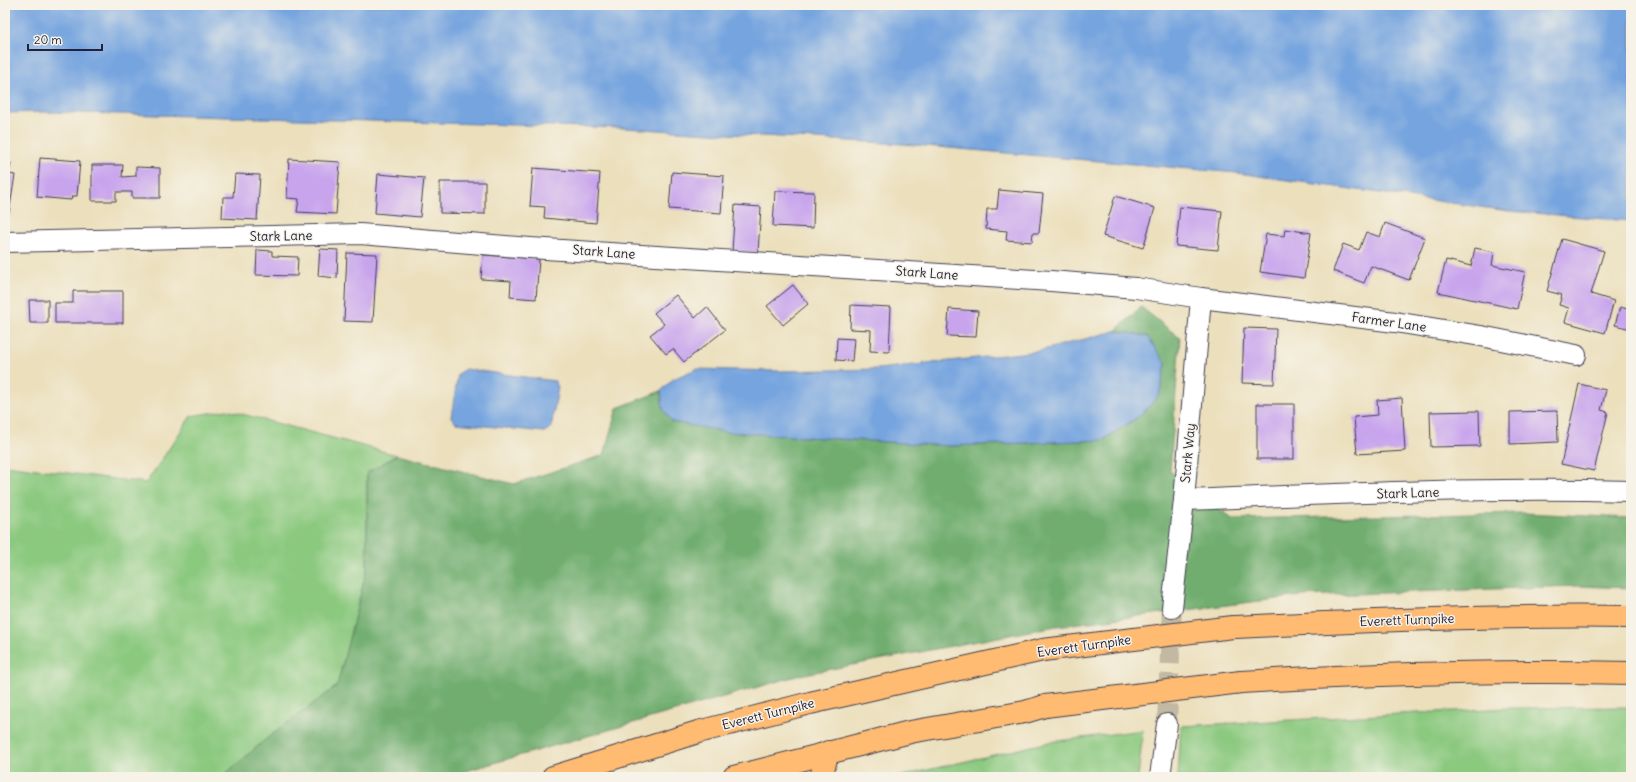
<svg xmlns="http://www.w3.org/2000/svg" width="1636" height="782" font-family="Delius,sans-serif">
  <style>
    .green { fill: #8bc97f; stroke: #56765d }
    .forest { fill: #70ad6e; stroke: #496854 }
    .water { fill: #76a4df; stroke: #4c638d }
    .building { fill: #c8a4ed }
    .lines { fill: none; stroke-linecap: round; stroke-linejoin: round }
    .street-tunnel { stroke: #c3b9a2; stroke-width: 20; stroke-dasharray: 20 10; stroke-linecap: butt }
    .street-casing { stroke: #403e4e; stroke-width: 22 }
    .highway-casing { stroke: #403e4e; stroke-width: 24 }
    .street { stroke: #fff; stroke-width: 20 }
    .highway { stroke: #ffbb71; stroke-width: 22 }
    .highway-bridge-casing { stroke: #403e4e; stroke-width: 24; stroke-linecap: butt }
    .highway-bridge { stroke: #ffbb71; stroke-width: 22 }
    .labels { text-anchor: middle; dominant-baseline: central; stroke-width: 3; stroke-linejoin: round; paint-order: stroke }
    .street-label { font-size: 13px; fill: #22223b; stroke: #f7f3e8 }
  </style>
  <rect width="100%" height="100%" fill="#f7f3e8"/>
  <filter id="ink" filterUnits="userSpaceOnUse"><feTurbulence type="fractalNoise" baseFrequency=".025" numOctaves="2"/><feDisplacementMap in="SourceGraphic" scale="8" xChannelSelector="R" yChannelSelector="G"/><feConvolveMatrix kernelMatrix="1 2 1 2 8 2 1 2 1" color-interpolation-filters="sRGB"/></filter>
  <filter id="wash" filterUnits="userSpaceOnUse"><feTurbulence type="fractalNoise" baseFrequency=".012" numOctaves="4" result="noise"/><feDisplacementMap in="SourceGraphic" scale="16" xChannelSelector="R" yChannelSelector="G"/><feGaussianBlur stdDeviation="0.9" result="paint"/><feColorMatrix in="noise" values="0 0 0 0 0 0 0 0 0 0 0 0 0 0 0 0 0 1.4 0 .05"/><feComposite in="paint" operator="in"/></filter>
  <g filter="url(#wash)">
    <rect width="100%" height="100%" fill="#ebdfbc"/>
    <g class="green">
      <path d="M227,410L397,455L367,473V569L337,686L265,740L222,777H5V465L146,483L191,416Z"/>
      <path d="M1631,707V777H1178L1181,726L1508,708Z"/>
      <path d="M1143,730L1138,777H897L1050,742Z"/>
    </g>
    <path class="forest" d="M1141,307L1180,338L1170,471L1232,519L1523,513L1631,518V588L1577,586L1301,596L1056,626L800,675L445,777H222L265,740L337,686L367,569V473L397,455L514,484L604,455L617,408L661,391L663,409L727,432L951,446L1103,440L1141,415L1159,395L1166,364L1147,336L1115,331Z"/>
    <g class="water">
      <path d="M5,5H1631V221L1508,211L1237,173L902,144L623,128L46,112L5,113Z"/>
      <path d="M1115,331L1147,336L1166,364L1159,395L1141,415L1103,440L951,446L727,432L672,422L663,409L661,391L673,379L696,369L781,371L878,369L1039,351Z"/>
      <path d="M465,369L555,381L558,387L551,428L544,432L456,423L451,417L458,374Z"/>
    </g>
    <g id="blocks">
      <g class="building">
        <path d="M40,158L80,161L77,196H72L71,200L37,197Z"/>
        <path d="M289,159L340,162L336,214L297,212L299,199L287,198Z"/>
        <path d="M5,162L11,163L9,174L15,175L9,213L5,212Z"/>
        <path d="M92,165H123L122,177L136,176V167L160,168V198H132V192H116V201H92Z"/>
        <path d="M533,168L600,173L596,223L544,218L545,207L530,206Z"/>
        <path d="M672,172L724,176L721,213L669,209Z"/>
        <path d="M235,174L260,175L257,220L222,218L223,197H233Z"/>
        <path d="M378,174L424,178L420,217L375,213Z"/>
        <path d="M440,182H485V214L440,213Z"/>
        <path d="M999,190L1043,194L1039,233H1033L1032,242L1006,240L1007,231L986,229L987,209H997Z"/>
        <path d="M775,191L814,192L813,228L773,226Z"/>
        <path d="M1115,196L1155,208L1143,248L1103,236Z"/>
        <path d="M735,205L761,207L758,253L732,251Z"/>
        <path d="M1180,207L1222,211L1218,250L1176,246Z"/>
        <path d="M1385,223L1425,238L1409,280L1371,266L1364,283L1333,271L1343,244L1359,250L1366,232L1380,237Z"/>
        <path d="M1285,229L1311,233L1304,278L1260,272L1266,234L1284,236Z"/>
        <path d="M1562,239L1604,251L1591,294L1614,301L1605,333L1565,322L1569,308L1559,305L1562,295L1547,291Z"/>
        <path d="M1475,248L1494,252L1492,265L1525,272L1517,309L1438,292L1446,260L1471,266Z"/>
        <path d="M320,249L338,250L337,278L318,276Z"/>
        <path d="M257,250L272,251V256L298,257L297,276L256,275Z"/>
        <path d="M347,253L377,254L373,322L344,321Z"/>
        <path d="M483,255L539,259L536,299L510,297L511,281L481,279Z"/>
        <path d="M793,285L808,304L783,325L767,306Z"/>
        <path d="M73,291H123V323H55V303H73Z"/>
        <path d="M676,295L695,318L707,307L725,330L684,362L673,349L666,354L650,335L664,324L654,313Z"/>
        <path d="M29,300H48V323H30Z"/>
        <path d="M851,305L891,307L889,352L870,351L871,330L850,329Z"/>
        <path d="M1620,307L1631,310V329L1615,325Z"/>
        <path d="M949,309L978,311L976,337L947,336Z"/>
        <path d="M1244,328L1276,329L1274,384L1242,383Z"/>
        <path d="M837,338L854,339L852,361L836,360Z"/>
        <path d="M1579,384L1606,390L1601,410L1608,412L1594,471L1561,464Z"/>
        <path d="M1402,398L1405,451L1357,454L1354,417L1378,415L1377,400Z"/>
        <rect x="1257" y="404" width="37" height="55"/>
        <path d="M1479,411L1480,446L1431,447L1430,412Z"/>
        <path d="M1557,411L1558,442L1510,444V412Z"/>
      </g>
    </g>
  </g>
  <g filter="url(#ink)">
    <use href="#blocks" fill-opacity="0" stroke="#403e4e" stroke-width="1"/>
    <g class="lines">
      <path class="street-tunnel" d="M1167,724L1172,608"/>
      <g class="street-casing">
        <g id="street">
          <path d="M5,242L360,234L530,248L1051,281L1136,288L1201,298L1395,322L1481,336L1576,355"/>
          <path d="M1184,500C1332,494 1483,487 1631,491"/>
          <path d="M1172,608L1184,500L1201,298"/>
          <path d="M1160,777L1167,724"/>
        </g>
      </g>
      <g class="highway-casing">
        <g id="highway">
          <path d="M1233,627C1366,621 1498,615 1631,617"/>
          <path d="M1241,682C1371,674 1501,670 1631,673"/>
          <path d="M553,777L698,732L810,703L1043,650"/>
          <path d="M734,777L910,732L1025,712L1045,706"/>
          <path d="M821,777L828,752"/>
        </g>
      </g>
      <use href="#street" class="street"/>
      <use href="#highway" class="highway"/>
      <g class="highway-bridge-casing">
        <g id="highway-bridge">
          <path d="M1043,650L1233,627"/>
          <path d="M1045,706L1241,682"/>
        </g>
      </g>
      <use href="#highway-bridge" class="highway-bridge"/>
    </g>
  </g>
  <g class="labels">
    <g class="street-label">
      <text transform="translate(281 236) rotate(-1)">Stark Lane</text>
      <text transform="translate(604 252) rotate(4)">Stark Lane</text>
      <text transform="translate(927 273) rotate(4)">Stark Lane</text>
      <text transform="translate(1389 322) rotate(8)">Farmer Lane</text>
      <text transform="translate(1188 453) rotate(-85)">Stark Way</text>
      <text transform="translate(1408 493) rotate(-2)">Stark Lane</text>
      <text transform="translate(1407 620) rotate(-2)">Everett Turnpike</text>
      <text transform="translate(1084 646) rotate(-8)">Everett Turnpike</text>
      <text transform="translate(768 714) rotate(-14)">Everett Turnpike</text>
    </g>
  </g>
  <rect width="1636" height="782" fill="none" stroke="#f7f3e8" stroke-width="20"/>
  <path d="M28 44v6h74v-6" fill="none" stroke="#22223b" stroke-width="2"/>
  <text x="34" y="44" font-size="12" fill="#22223b" stroke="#f7f3e8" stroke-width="3" paint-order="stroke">20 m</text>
</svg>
